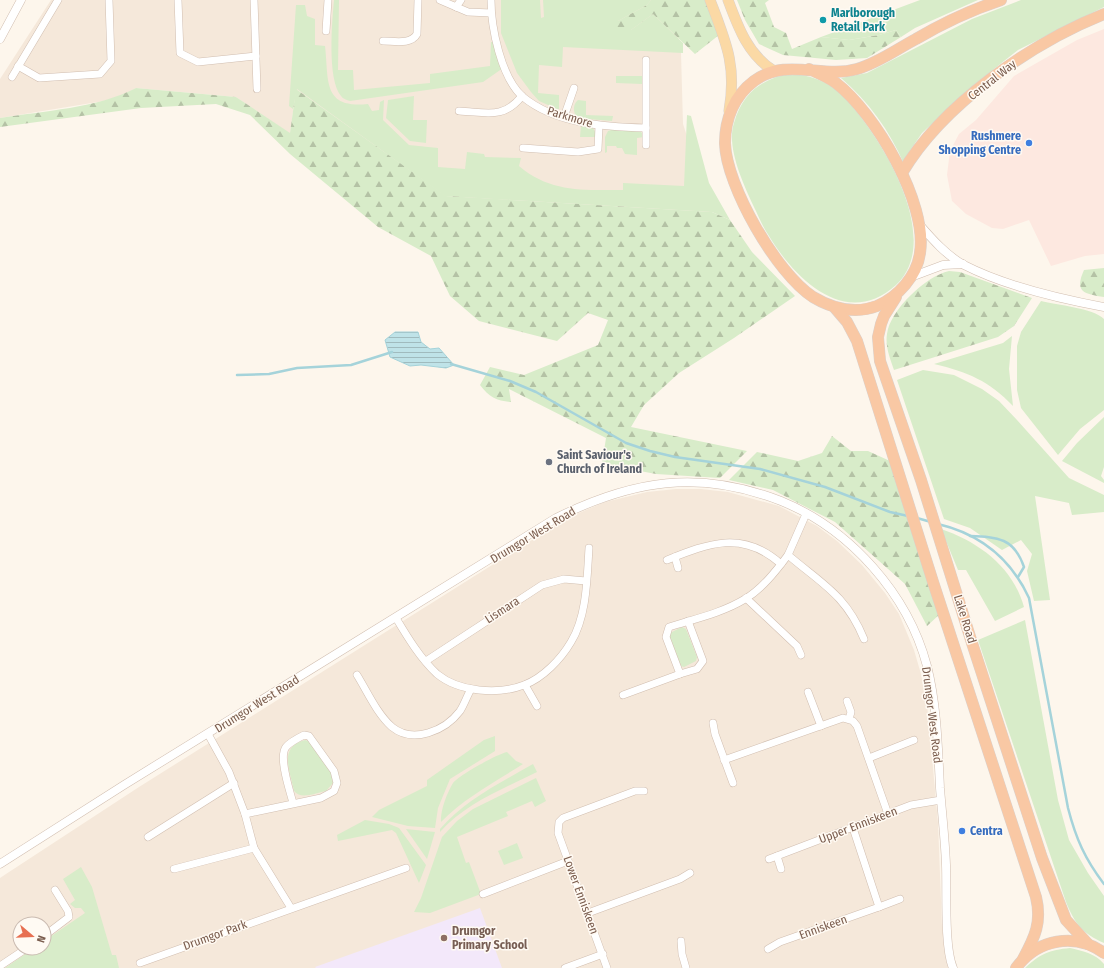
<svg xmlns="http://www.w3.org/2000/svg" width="1104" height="968" font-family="'Fira Sans Condensed',sans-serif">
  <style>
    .residential { fill: #f5e8da; fill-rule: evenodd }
    .commercial { fill: #fde8e0 }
    .education { fill: #f3e8fa }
    .green { fill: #d8ecc9 }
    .forest { fill: url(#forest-firs) }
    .water { fill: url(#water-rules); stroke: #a5d3da }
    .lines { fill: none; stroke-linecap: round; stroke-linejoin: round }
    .stream { stroke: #a5d3da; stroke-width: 2.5 }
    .minor-casing { stroke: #d1beb0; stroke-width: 8 }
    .tertiary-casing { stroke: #d1beb0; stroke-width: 9 }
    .primary-casing { stroke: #dad1cd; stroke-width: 11 }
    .trunk-casing { stroke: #dad1cd; stroke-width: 12 }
    .minor { stroke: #fff; stroke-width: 7 }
    .tertiary { stroke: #fff; stroke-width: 8 }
    .primary { stroke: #fbd9a5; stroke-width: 10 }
    .trunk { stroke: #f9c8a4; stroke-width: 11 }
    .culture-dot { fill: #0f9aa8; stroke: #fffaf3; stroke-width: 1.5 }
    .shop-dot { fill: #3f7fe0; stroke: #fffaf3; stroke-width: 1.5 }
    .worship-dot { fill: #6b7280; stroke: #fffaf3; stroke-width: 1.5 }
    .education-dot { fill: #8d6e63; stroke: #fffaf3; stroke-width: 1.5 }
    .labels { text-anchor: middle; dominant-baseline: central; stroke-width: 3; stroke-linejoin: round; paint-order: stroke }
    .culture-label { font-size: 12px; font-weight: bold; fill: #0d838f; stroke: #fffaf3; text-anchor: start }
    .street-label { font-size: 12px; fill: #7a5c4d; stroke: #fffaf3 }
    .shop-label { font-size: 12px; font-weight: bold; fill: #366cbe; stroke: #fffaf3; text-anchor: end }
    .worship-label { font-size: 12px; font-weight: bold; fill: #5b616d; stroke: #fffaf3; text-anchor: start }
    .education-label { font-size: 12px; font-weight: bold; fill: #785e54; stroke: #fffaf3; text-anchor: start }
  </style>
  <defs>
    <pattern id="forest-firs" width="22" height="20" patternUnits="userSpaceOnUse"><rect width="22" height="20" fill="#d8ecc9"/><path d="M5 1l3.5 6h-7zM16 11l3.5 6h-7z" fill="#b4c2a5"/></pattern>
    <pattern id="water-rules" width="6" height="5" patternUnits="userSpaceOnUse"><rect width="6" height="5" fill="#bfe3e8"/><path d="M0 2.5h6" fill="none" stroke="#a0bbbe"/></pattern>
  </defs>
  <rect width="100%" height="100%" fill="#fdf6ec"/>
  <g class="residential">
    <path d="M51,0H672L681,53L683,124L712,212L445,196L296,89L290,134L236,97L136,88L123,95L104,101L0,118V79Z"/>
    <path d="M676,489H701L728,492L779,506L817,526L837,541L862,565L885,593L899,614L914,650L921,674L928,713L938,823L942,926L948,968H0V878L6,874L139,787L567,518L605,502L647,492ZM20,924H44V948H20Z"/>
  </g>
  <path class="commercial" d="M1104,29V254L1085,256L1051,266L1029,220L1003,229L992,228L966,214L952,201L947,175L950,151L959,134L976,120L1014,76L1077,40Z"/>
  <path class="education" d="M480,908L502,968H316L315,967Z"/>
  <g class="green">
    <path d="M334,0H339L338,70H353L354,90L430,83V74L490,66L491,42H494L503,68L483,82L350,101C347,100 343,99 341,96C327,79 332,22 334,0Z"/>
    <path d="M501,0H540L541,18L544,17L543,0H651L647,5L618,21L631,30L653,14L683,43V53L563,47L562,67L539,65L538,93L559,95V109H557L539,101L531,92L517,73L501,33Z"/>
    <path d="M920,0H978L915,28L901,37L896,30L879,35L849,40L821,37Z"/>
    <path d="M1021,0H1104V7L1018,50L975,84L922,133L911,149L904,164C890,131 868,101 841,78L867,73L972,19Z"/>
    <path d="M296,5H305L307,16L315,19V45L325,46C329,80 322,109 368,104L372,111L379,110L380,102L384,100L383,120L409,145L438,148V167L465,169L467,152L484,154L485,157L521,158L519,166C551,193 584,190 623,190V183L684,186L687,115L691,116L709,183L730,220L712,212L445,196L297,89L293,109L289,106Z"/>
    <path d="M792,73C810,76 828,81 841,94C878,131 946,238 896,285C846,330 795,279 769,236C762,226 758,215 753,205C743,183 726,147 734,123C743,92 762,79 792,73Z"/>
    <path d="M616,76H642V84L616,83Z"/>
    <path d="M414,96L413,120H427L426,143L410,141L386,118L388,100Z"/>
    <path d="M578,100L586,101V115L613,116L612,121L588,119L576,116C573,111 573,104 578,100Z"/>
    <path d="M581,125L593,128L598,137H580Z"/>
    <path d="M615,129L640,130L644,137L637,138V155L625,154L622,148H617L616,146H607V152L605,153V137L608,131Z"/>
    <path d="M1041,301C1057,305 1093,308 1104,319V410L1080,429L1058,455L1021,408L1017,390V346L1021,332Z"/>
    <path d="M1012,336L1009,369L1013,406C989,381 968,372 934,364L1003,343Z"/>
    <path d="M923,370L954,375L982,389L999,401L1017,420L1069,478L1104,495V512L1072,515L1069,503L1035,496L1050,600L1034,601L1027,571L1032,554L1021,540L1002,550L970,528L944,519L897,380Z"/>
    <path d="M1104,417V467L1101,476L1104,480V483L1062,461L1077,443Z"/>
    <path d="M941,529C979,542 1013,567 1024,607L995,621L966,570H958Z"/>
    <path d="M1025,620L1058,800L1069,840L1088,873L1104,896V943C1082,933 1075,924 1066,902L978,640Z"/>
    <path d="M682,627L686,629L697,657L696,661L684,667L681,666L669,635L672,632Z"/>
    <path d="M495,736V751L450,779L438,808L435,828L408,826L372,817L379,810L427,786V780L484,740Z"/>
    <path d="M305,740L311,742L331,772L333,783L326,791C315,793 301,800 294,791C290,770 278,747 305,740Z"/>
    <path d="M507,752L516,761L523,764C495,782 464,798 441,822C440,811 447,793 453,783C458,776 497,754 507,752Z"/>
    <path d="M533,764L537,772C503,789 466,803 440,832V829C465,800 500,783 533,764Z"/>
    <path d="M536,778L546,801L535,807L532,801L506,812L508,816L457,837L466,863L469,862L481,894L430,913L414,912L421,898L442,837L457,821L473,809Z"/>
    <path d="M365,820L389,824L399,828L426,865L419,883L396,833L392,830L338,841L337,835Z"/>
    <path d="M406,829L435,832L427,859Z"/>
    <path d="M517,843L523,858L504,865L498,851Z"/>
    <path d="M81,867L92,887L112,955H116L119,968H5L34,948H44V941L85,913L81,908H75L70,904L75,900L63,879Z"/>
    <path d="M1070,948C1082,951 1095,953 1104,964V968H1025C1040,954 1049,950 1070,948Z"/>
  </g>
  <g class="forest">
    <path d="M651,0H706L719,35L695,54L653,14L631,30L621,34L616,30L618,21L647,5Z"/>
    <path d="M737,0H769L765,3L774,27L786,33L792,49L821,37L849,40L879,35L896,30L901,37L867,58L836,60L783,55L759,44L745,20Z"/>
    <path d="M136,88L236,97L290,133L296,89L446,196L712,212L730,220L752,252L795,296L734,338L679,373L644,405L631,427L747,451L720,478L656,474L602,464L606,438L509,389L511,402C497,401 489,397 480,385L490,367L524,375L598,345L608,320L588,313L557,341L479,321L450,296L431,256L378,227L290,154L250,115L216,104L141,108L0,127V118C43,111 98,108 136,88Z"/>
    <path d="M1104,268V297C1084,294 1074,292 1084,270Z"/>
    <path d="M949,271L960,272L1032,298L1014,326L998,337L894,370C890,358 885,346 887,334C890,310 926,276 949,271Z"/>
    <path d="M832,436L851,451H868L890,461L940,614L927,626L905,584L835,522L773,490L729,480L757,452L798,461L822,453Z"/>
  </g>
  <path class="water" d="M395,332H418L421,342L430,349L439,348L454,365L446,368L421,365L410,366L390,357L385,340Z"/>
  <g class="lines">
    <g class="stream">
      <path d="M451,364L510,381L536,392L626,443L650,451L675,457L760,469L825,487L890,512L908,516"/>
      <path d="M237,375L269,374L297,368L351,365L392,352"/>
      <path d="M917,518L931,522"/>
      <path d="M938,524C980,534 1011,559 1029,598L1068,808C1076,839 1085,859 1104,884"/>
      <path d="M970,536C998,537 1014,538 1024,567L1018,577"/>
    </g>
    <g class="minor-casing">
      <g id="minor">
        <path d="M178,0L180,53L198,62L256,56"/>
        <path d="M254,0L257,89"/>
        <path d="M440,0L468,12L491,13"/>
        <path d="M491,0C491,27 501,78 523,97C556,124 605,127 646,128"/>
        <path d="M456,7L461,0"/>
        <path d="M326,31L328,0"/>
        <path d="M383,41C394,41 411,45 417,34L418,0"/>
        <path d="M18,66L39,78L100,74L111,61L109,0"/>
        <path d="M12,77L58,0"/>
        <path d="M459,111C486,112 503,120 522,96"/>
        <path d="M564,117L574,88"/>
        <path d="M646,145V60"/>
        <path d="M523,148L578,152L598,149L599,126"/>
        <path d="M806,514L788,555C822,584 846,595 864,639"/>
        <path d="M675,557L678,568"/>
        <path d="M667,560C709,543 743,530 781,564"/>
        <path d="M746,598L797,646L801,655"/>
        <path d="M396,618C408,638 420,658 437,674C459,692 498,695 524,685C543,678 561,659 571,642C587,616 587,578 589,548"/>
        <path d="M426,661L542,585L564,579L586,581"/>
        <path d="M680,674L697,669L703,661L688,621"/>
        <path d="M357,675C367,691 377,714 392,727C413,744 445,731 460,711C464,705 467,696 471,689"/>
        <path d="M525,685L537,706"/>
        <path d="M808,692L821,726"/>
        <path d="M623,695L680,674L666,637L669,627C694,619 722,613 745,599C762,589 776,571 788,555"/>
        <path d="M847,701L851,712L849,719"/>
        <path d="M713,723L715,734L733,783"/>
        <path d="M208,734L229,772L245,814L254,848L291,908"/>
        <path d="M869,758L914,740"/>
        <path d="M724,760L843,718L853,721L857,726L888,814"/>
        <path d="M245,814L321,798L334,791L337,783L334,771L309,736L304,735C298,738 290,742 286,747C278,757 290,791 293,803"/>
        <path d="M148,837L234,783"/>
        <path d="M777,856L781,869"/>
        <path d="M769,859L911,805L941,800"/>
        <path d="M174,869L254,848"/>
        <path d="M483,894L568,861"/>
        <path d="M879,907L900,899"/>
        <path d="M588,913L680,879L690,873"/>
        <path d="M44,936L69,917L68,911L55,890"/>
        <path d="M681,941L682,954L686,968"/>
        <path d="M768,949L780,942L879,907L853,828"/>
        <path d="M140,963L406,868"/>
        <path d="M0,966L27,948"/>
        <path d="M565,968L603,954"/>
        <path d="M607,968L558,833L559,822L563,818L635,791H644"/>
      </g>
    </g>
    <g class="tertiary-casing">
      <g id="tertiary">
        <path d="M0,39L21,0"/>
        <path d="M919,224C932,239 947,256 964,265C1003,285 1061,299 1104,307"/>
        <path d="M911,277L943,265L963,264"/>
        <path d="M0,864L124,785L556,518C633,480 699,469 781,501C850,529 908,594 927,666C937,705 938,748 940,788C942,814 945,839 946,865C947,890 944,947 953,968"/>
      </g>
    </g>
    <g class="primary-casing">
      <g id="primary">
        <path d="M710,0C726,42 737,66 729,111"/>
        <path d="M728,0C738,27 748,55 774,71"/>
      </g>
    </g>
    <g class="trunk-casing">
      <g id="trunk">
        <path d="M809,69C818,73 828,77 836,83C875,113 928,203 920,253C917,276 898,297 877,306C856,314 833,309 813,297C777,274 726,186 725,143C725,119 734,96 754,81C786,57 822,79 857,69C878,63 897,49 916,39C943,23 971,10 1001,0"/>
        <path d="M902,173C942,105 1031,43 1104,14"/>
        <path d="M896,297L884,316L881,324L878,337L880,361L921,480L972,643L1042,858L1066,920L1088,944"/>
        <path d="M835,308L847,322L857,341L933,582L1036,897C1042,922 1035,937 1023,959"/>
        <path d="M1016,968C1037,939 1075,932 1104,953"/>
      </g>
    </g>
    <use href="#minor" class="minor"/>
    <use href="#tertiary" class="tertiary"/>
    <use href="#primary" class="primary"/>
    <use href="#trunk" class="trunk"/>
  </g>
  <circle class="culture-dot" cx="823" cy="20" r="4"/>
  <g class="shop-dot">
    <circle cx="1029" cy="143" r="4"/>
    <circle cx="962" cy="831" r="4"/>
  </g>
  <circle class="worship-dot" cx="549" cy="462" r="4"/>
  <circle class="education-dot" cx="444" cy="938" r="4"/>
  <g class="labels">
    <g class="culture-label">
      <text x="831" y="13">Marlborough<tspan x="831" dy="14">Retail Park</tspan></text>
    </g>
    <g class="street-label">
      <text transform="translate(992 80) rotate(-38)">Central Way</text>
      <text transform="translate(570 117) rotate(17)">Parkmore</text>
      <text transform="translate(533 535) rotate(-31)">Drumgor West Road</text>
      <text transform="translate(502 610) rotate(-33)">Lismara</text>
      <text transform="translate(965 619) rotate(73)">Lake Road</text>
      <text transform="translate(257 704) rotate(-32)">Drumgor West Road</text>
      <text transform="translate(932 715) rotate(83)">Drumgor West Road</text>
      <text transform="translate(858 825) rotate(-21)">Upper Enniskeen</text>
      <text transform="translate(581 895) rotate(70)">Lower Enniskeen</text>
      <text transform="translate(823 927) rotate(-20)">Enniskeen</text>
      <text transform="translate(215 935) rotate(-20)">Drumgor Park</text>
    </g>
    <g class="shop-label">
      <text x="1021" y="136">Rushmere<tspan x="1021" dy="14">Shopping Centre</tspan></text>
      <text x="970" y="831" text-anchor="start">Centra</text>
    </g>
    <g class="worship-label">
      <text x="557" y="455">Saint Saviour's<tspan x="557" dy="14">Church of Ireland</tspan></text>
    </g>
    <g class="education-label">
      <text x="452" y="931">Drumgor<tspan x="452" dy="14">Primary School</tspan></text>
    </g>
  </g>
  <g transform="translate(32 936) rotate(109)"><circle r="19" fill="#fffaf3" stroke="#cabbb1"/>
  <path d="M0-3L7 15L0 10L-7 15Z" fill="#e76f51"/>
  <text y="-6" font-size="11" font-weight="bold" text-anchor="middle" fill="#7a5c4d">N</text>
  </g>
</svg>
